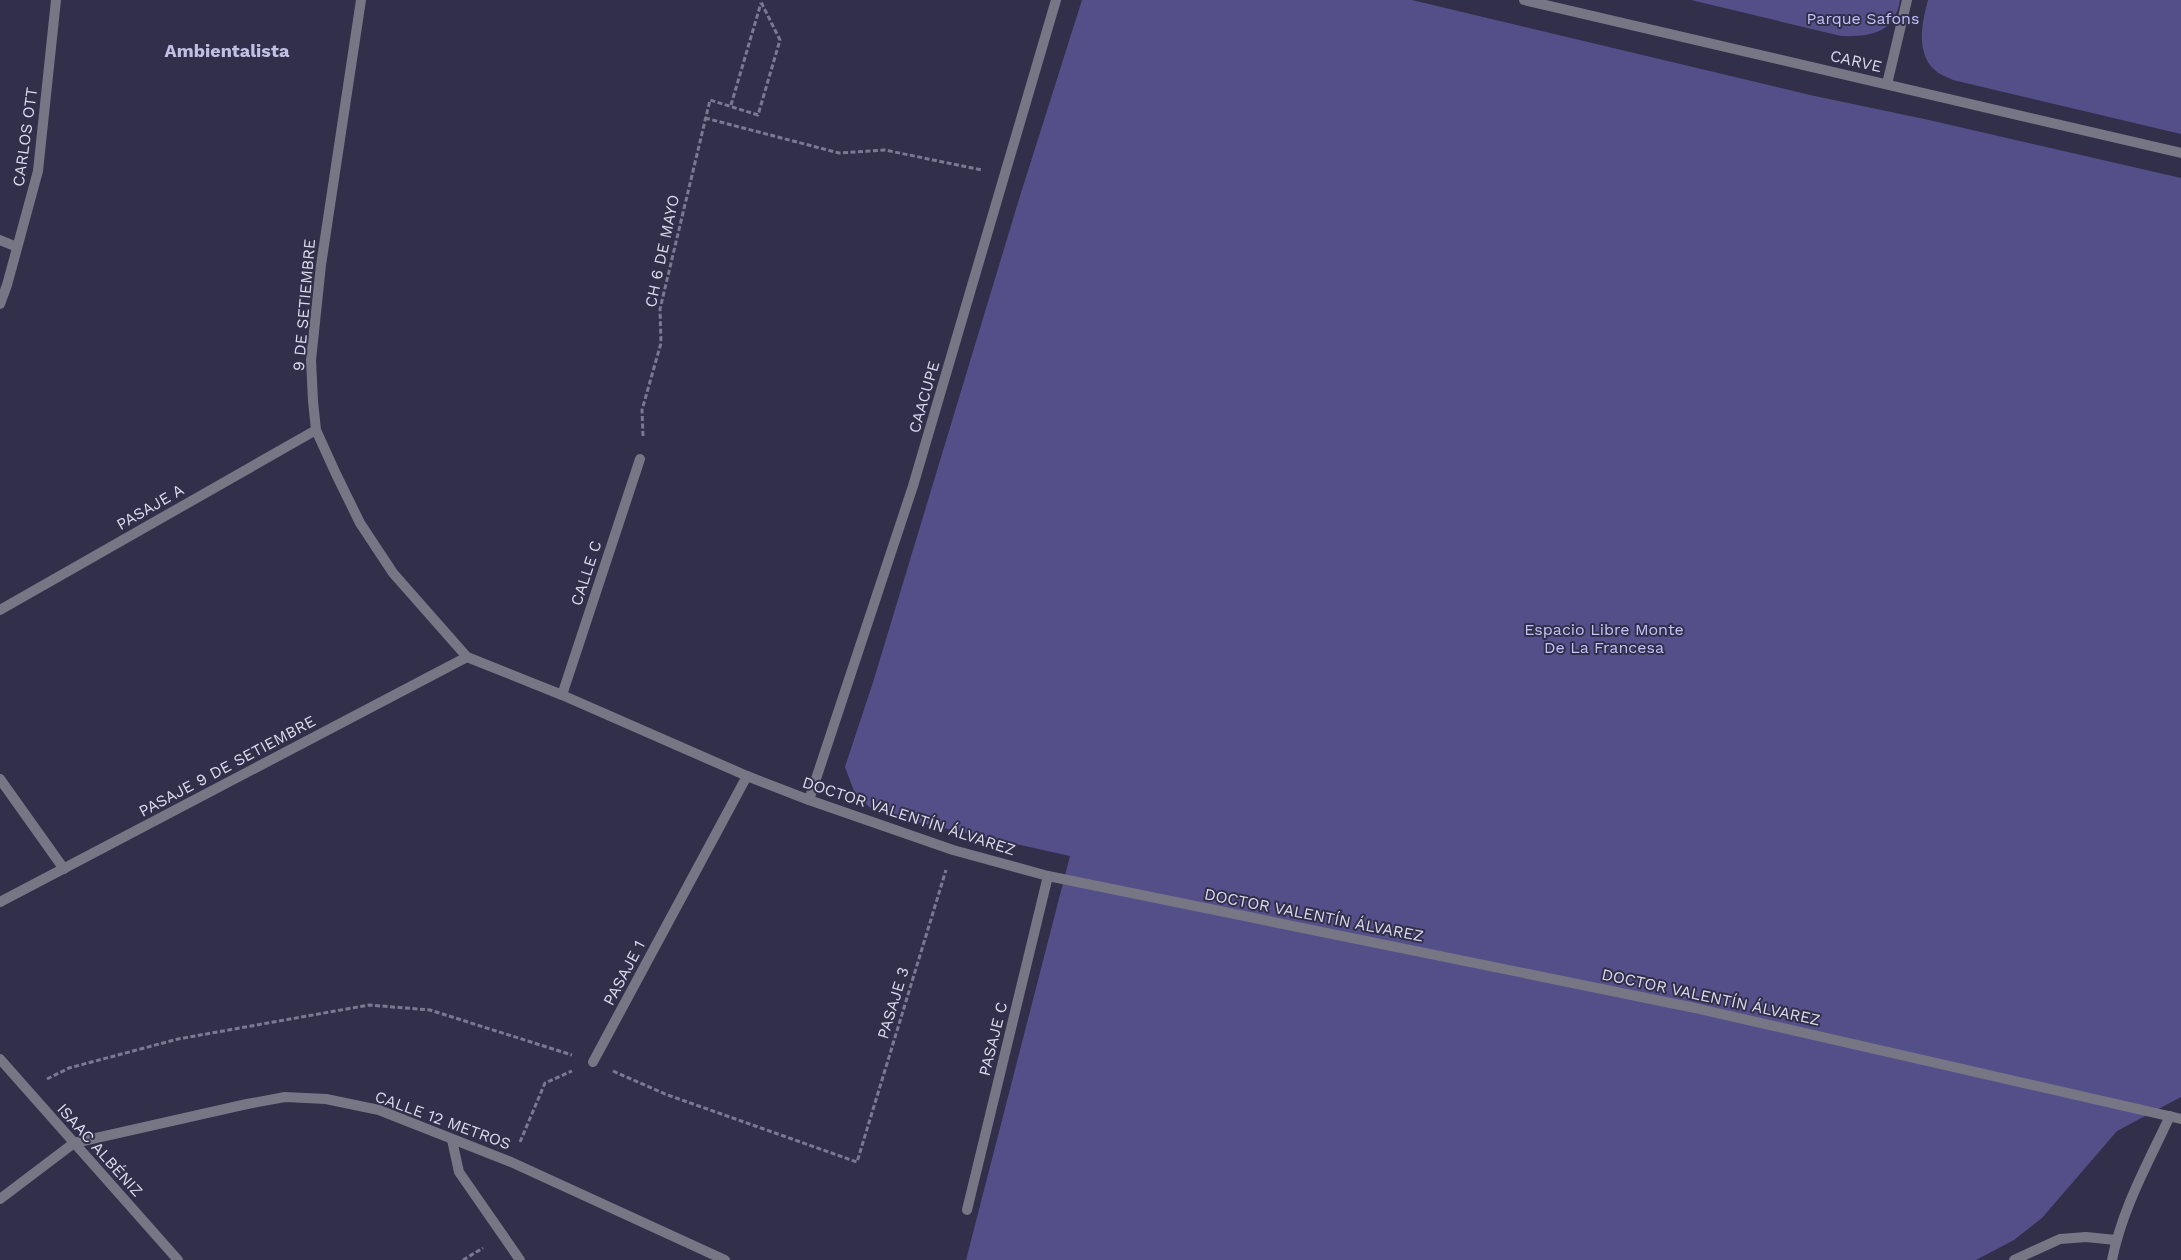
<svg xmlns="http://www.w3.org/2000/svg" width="2181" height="1260" font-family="'Work Sans',sans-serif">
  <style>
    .green { fill: #544f89 }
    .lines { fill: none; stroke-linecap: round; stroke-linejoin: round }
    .path { stroke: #7a7990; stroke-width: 3; stroke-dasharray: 5 2.5; stroke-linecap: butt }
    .minor { stroke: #777685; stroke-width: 10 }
    .labels { text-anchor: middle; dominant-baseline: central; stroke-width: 4; stroke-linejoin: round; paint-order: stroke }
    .park-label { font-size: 16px; fill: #c4c2fc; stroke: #312f4a }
    .street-label { font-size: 16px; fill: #dcdcee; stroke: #312f4a }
    .neighbourhood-label { font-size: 18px; font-weight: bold; fill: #c1c0e3; stroke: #312f4a }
  </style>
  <rect width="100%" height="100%" fill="#312f4a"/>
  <g class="green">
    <path d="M1082,0H1412L1810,95L1929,120L2181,178V1097L2117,1131L2042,1218L2014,1240L1976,1260H966L1070,856L894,817L869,807L854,791L845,767L874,679L1020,196Z"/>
    <path d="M1691,0H1900C1895,33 1870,37 1841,36Z"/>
    <path d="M1928,0H2181V134L1953,80C1948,77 1940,75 1936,71C1915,54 1922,22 1928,0Z"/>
  </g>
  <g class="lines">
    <g class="path">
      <path d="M731,105L761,3"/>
      <path d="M705,118L839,153L885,150L982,170"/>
      <path d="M643,436L642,410L661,343L660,309L710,100L758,115L780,40L761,2"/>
      <path d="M613,1071L665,1094L857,1162L946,870"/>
      <path d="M47,1079L69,1068L178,1039L369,1005L430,1010L572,1055"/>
      <path d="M520,1142L545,1083L572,1071"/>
      <path d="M463,1260L483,1248"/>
    </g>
    <g class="minor">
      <path d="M361,0L321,265L311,360L313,401L316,430L336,474L360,523L393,573L467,657L562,695L747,776L809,800L953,850L1048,876L1695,1008L2181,1119"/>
      <path d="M1524,0L2181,153"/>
      <path d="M1887,84L1907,0"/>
      <path d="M0,240L17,247"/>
      <path d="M0,304L7,285L38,171L56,0"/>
      <path d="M0,610L316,430"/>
      <path d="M562,695L640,459"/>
      <path d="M0,779L64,869"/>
      <path d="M809,800L913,486L1056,0"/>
      <path d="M0,902L467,657"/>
      <path d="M0,1059L178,1260"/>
      <path d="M593,1062L747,776"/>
      <path d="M452,1140L459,1172L520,1260"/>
      <path d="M0,1199L74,1143L247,1104L285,1097L326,1099L379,1110L511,1162L725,1260"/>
      <path d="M967,1210L1048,876"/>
      <path d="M2014,1260L2060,1239L2086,1237L2116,1240"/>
      <path d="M2112,1260C2122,1209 2148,1163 2170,1116"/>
    </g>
  </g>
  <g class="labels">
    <g class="park-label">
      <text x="1863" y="18">Parque Safons</text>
      <text x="1604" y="629">Espacio Libre Monte<tspan x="1604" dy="18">De La Francesa</tspan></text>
    </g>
    <g class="street-label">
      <text transform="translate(1856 61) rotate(13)">CARVE</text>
      <text transform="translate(25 137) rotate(-82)">CARLOS OTT</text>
      <text transform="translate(662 251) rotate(-78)">CH 6 DE MAYO</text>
      <text transform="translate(304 305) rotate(-85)">9 DE SETIEMBRE</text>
      <text transform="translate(924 397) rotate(-74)">CAACUPE</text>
      <text transform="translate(150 507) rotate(-30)">PASAJE A</text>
      <text transform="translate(586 573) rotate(-72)">CALLE C</text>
      <text transform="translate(227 766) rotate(-28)">PASAJE 9 DE SETIEMBRE</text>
      <text transform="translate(909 816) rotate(18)">DOCTOR VALENTÍN ÁLVAREZ</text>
      <text transform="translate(1314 915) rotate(11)">DOCTOR VALENTÍN ÁLVAREZ</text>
      <text transform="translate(624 973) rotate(-62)">PASAJE 1</text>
      <text transform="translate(1711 997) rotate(12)">DOCTOR VALENTÍN ÁLVAREZ</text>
      <text transform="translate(893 1003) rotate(-73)">PASAJE 3</text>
      <text transform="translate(993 1039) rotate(-76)">PASAJE C</text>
      <text transform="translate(443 1120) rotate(20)">CALLE 12 METROS</text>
      <text transform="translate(100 1150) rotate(48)">ISAAC ALBÉNIZ</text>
    </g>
    <g class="neighbourhood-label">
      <text x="227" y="50">Ambientalista</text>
    </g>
  </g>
</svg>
